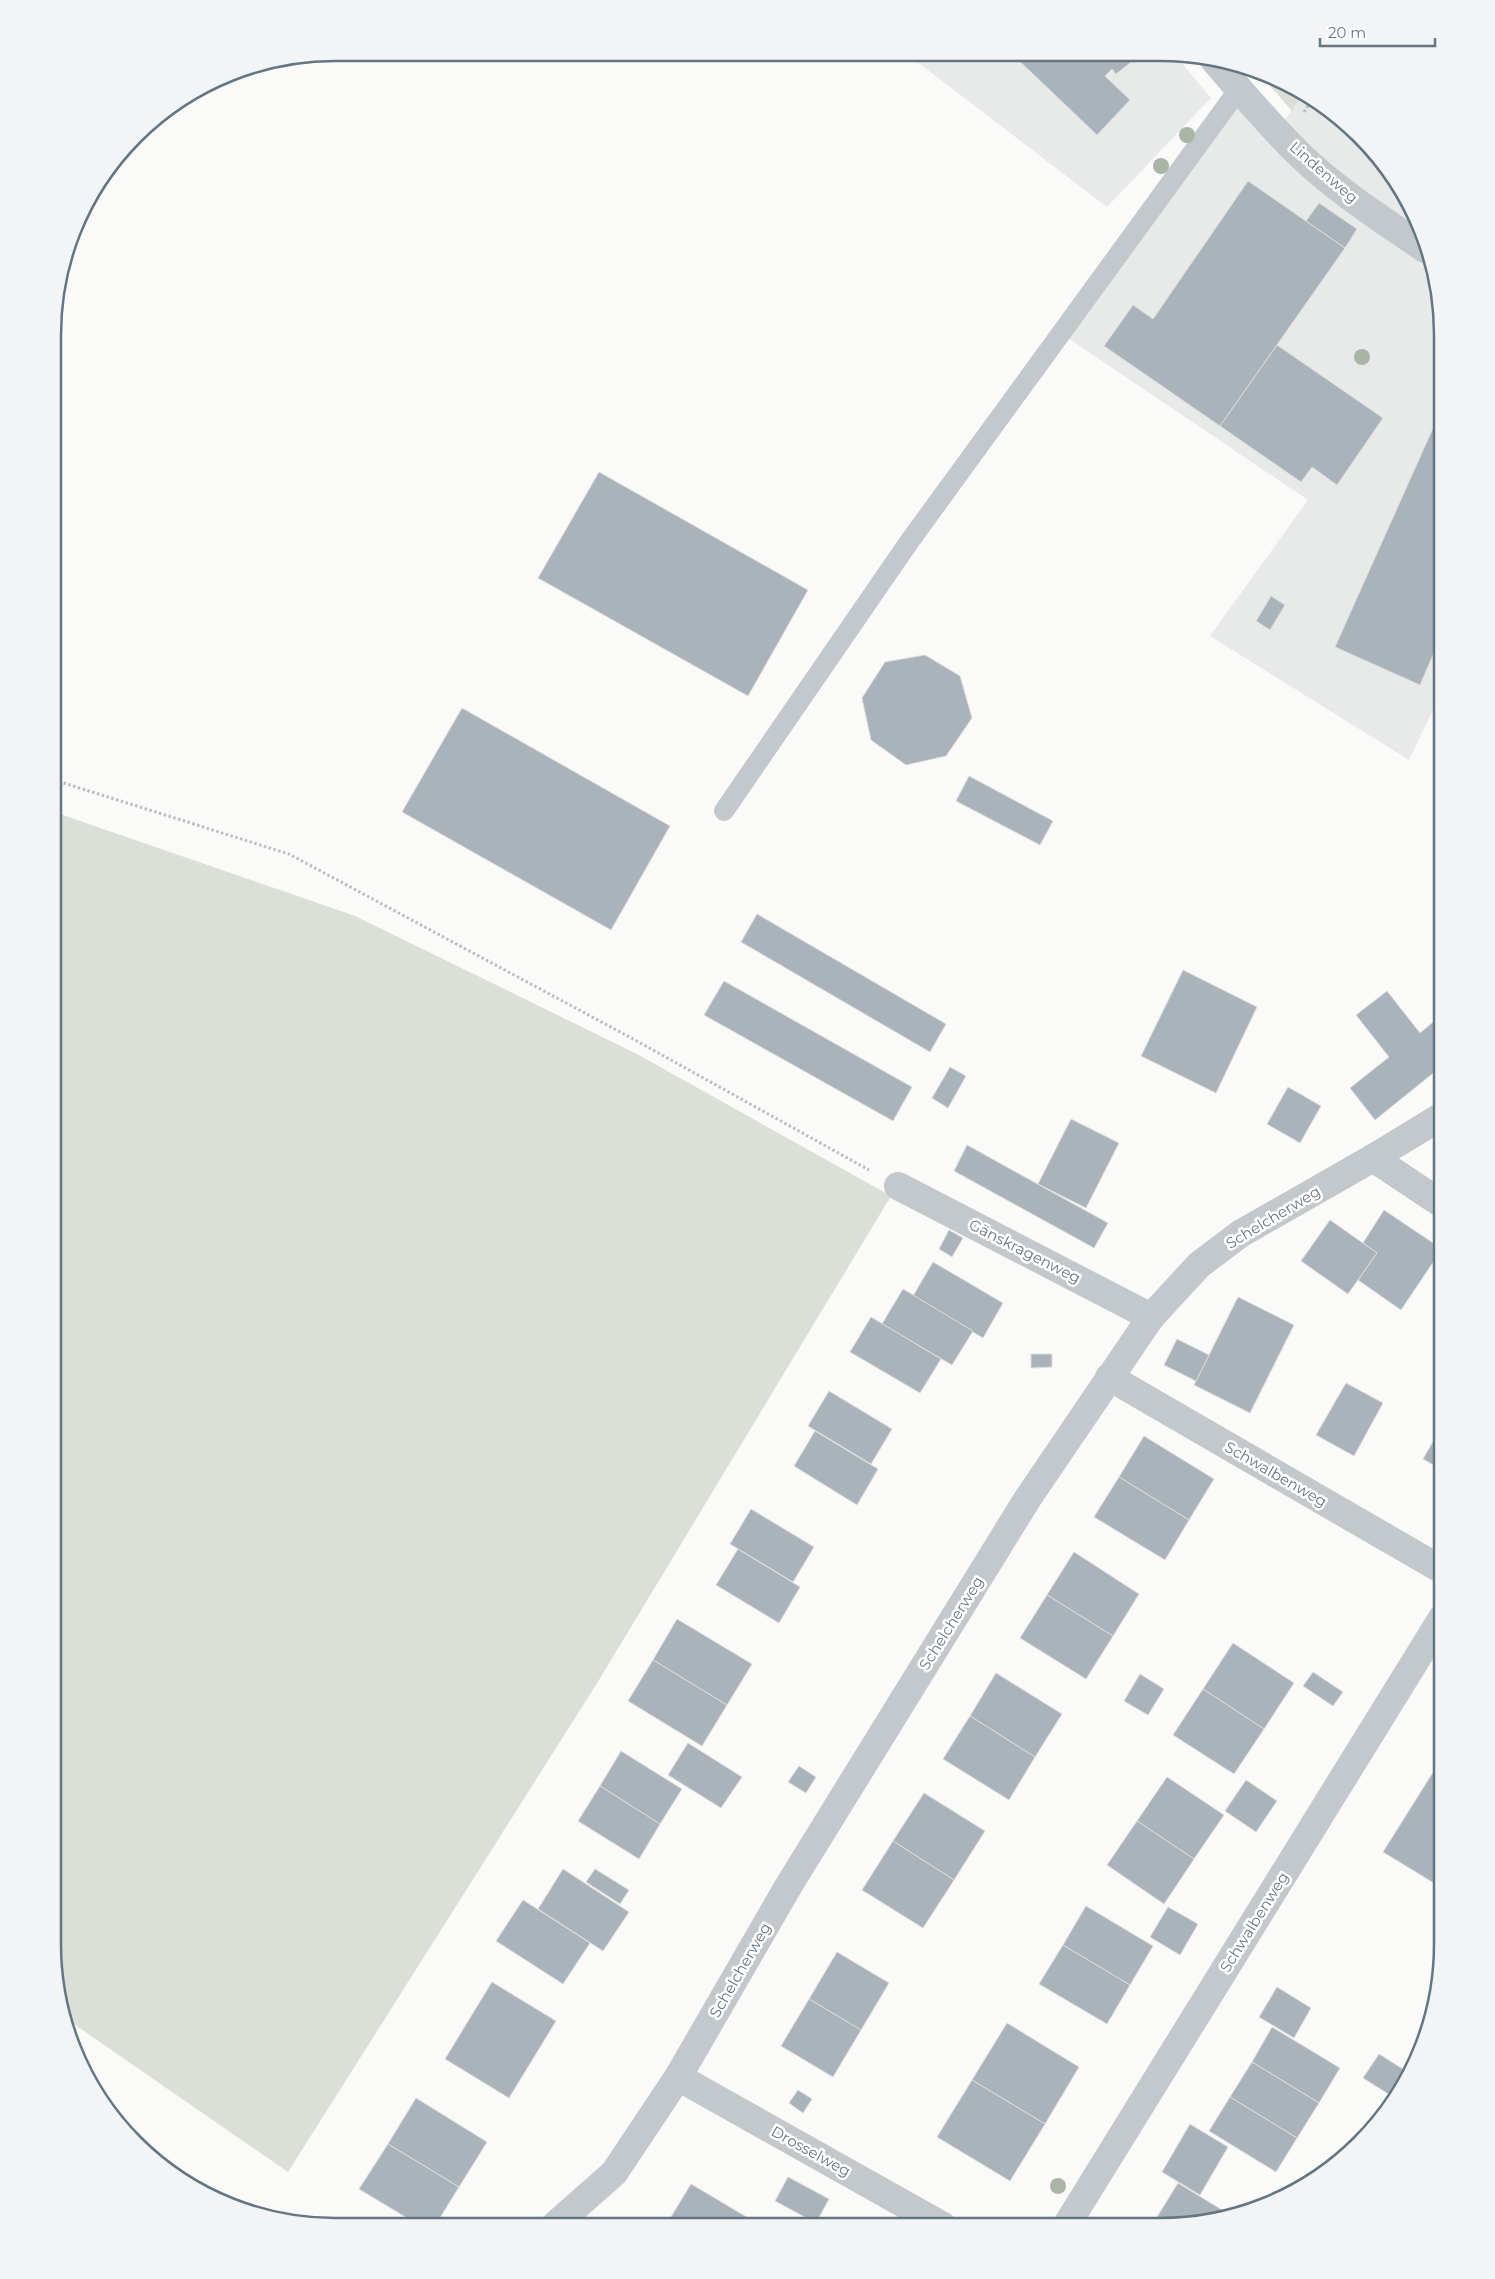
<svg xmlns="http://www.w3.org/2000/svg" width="1495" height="2279" font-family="Montserrat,sans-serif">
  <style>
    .built { fill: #e8e9e9 }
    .green { fill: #dadfd7 }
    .building { fill: #aab3b9; stroke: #dcdcda }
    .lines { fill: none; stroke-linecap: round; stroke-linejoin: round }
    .path { stroke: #bbbfc2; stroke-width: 3; stroke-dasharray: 2.5 2.5; stroke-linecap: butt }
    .service { stroke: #c3c8cc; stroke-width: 20 }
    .minor { stroke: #c3c8cc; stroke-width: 28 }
    .tree { fill: #aab4a7 }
    .labels { text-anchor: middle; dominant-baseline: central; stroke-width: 5; stroke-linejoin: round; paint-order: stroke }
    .street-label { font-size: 15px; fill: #657683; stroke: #fff }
    .rim { fill: none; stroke: #657683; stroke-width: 2.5 }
  </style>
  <rect width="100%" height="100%" fill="#fafaf8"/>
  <g class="built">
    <path d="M907,54L1175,55L1211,98L1107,207Z"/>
    <path d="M1302,94L1331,111L1384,163L1421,227L1442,336V691L1409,760L1210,636L1308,500L1065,336L1238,98L1275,136Z"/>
  </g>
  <g class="green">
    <path d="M1258,72L1268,74L1302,94L1292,111Z"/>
    <path d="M54,812L355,916L637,1054L891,1196L599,1680L288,2172L68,2020L53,1943Z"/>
  </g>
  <g class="building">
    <path d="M1012,54L1140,55L1116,74L1112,69L1105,76L1130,100L1097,135Z"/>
    <path d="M1248,181L1345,248L1220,426L1104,346L1133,305L1153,319Z"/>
    <path d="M1319,203L1357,229L1345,248L1306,221Z"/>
    <path d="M1277,345L1383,418L1337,485L1312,467L1301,482L1220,426Z"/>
    <path d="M1442,408V634L1420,685L1335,647Z"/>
    <path d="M599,472L808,590L748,696L538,578Z"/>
    <path d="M1271,596L1285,605L1270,630L1256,621Z"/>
    <path d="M925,655L960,676L972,718L946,756L906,765L871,740L862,698L885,662Z"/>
    <path d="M462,708L670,826L611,930L402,812Z"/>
    <path d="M969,776L1053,821L1040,845L956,801Z"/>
    <path d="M757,914L946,1024L930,1052L741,942Z"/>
    <path d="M1183,970L1257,1007L1216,1093L1141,1056Z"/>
    <path d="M724,981L912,1087L893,1121L704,1015Z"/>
    <path d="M1387,991L1420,1033L1439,1017L1442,1021V1066L1375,1120L1350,1088L1389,1057L1356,1015Z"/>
    <path d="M950,1067L966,1076L948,1108L932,1098Z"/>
    <path d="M1288,1087L1321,1106L1300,1143L1267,1124Z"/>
    <path d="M1071,1119L1119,1143L1086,1208L1038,1184Z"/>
    <path d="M967,1145L1108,1223L1094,1248L954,1171Z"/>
    <path d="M1384,1210L1442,1249L1401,1310L1358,1280L1377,1253L1363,1243Z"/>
    <path d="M1330,1220L1377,1253L1348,1294L1301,1261Z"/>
    <path d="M949,1230L963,1238L952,1257L939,1249Z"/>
    <path d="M933,1262L1003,1303L983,1338L913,1296Z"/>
    <path d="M903,1289L973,1331L952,1365L882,1324Z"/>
    <path d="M1238,1297L1294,1325L1250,1413L1194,1385Z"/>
    <path d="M871,1317L941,1359L920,1393L850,1352Z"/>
    <path d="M1177,1339L1209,1355L1196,1381L1164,1365Z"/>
    <path d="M1031,1354H1052V1367L1031,1368Z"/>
    <path d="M1346,1383L1383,1403L1354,1456L1316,1435Z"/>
    <path d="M829,1391L892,1429L871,1464L808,1426Z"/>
    <path d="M1442,1426V1470L1423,1459Z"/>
    <path d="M815,1431L878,1469L857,1505L794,1466Z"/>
    <path d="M1144,1436L1214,1479L1189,1520L1119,1477Z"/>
    <path d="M1119,1477L1189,1520L1165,1560L1094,1517Z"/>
    <path d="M751,1509L814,1547L793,1582L730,1544Z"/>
    <path d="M738,1549L800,1587L779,1623L716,1585Z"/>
    <path d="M1074,1552L1139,1594L1113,1636L1047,1595Z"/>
    <path d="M1047,1595L1113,1636L1086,1679L1020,1638Z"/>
    <path d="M677,1619L752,1664L727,1705L653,1660Z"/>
    <path d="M1233,1643L1294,1683L1264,1729L1203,1689Z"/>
    <path d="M653,1660L727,1705L702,1746L628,1701Z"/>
    <path d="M1313,1672L1343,1692L1333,1706L1303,1686Z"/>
    <path d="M996,1673L1062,1714L1035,1757L970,1716Z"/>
    <path d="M1140,1674L1164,1689L1148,1715L1124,1701Z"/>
    <path d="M1203,1689L1264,1729L1234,1774L1173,1735Z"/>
    <path d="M970,1716L1035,1757L1009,1800L943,1759Z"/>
    <path d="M688,1743L742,1777L721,1808L668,1775Z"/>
    <path d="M621,1751L682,1789L660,1824L600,1786Z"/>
    <path d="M1442,1758V1888L1383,1852Z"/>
    <path d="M799,1766L816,1777L806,1793L788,1782Z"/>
    <path d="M1167,1777L1224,1815L1194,1859L1137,1821Z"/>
    <path d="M1246,1780L1277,1801L1256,1832L1225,1811Z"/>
    <path d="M600,1786L660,1824L639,1859L578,1821Z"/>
    <path d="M924,1793L985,1831L954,1880L893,1841Z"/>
    <path d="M1137,1821L1194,1859L1164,1904L1107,1865Z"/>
    <path d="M893,1841L954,1880L923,1928L862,1890Z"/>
    <path d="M563,1869L629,1912L603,1951L538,1909Z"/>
    <path d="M595,1869L629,1890L620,1904L586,1882Z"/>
    <path d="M523,1900L590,1943L563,1984L496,1941Z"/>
    <path d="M1086,1906L1153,1946L1130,1985L1063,1945Z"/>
    <path d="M1168,1907L1198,1924L1180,1955L1150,1937Z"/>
    <path d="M1063,1945L1130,1985L1107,2024L1039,1984Z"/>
    <path d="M837,1952L889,1983L861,2030L809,1999Z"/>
    <path d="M492,1982L556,2021L509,2098L445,2059Z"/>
    <path d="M1277,1987L1311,2008L1294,2038L1259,2017Z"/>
    <path d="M809,1999L861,2030L833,2077L781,2046Z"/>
    <path d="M1007,2023L1079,2067L1045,2124L972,2080Z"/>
    <path d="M1272,2027L1340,2068L1319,2103L1252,2062Z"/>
    <path d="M1379,2054L1406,2071L1390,2095L1363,2078Z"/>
    <path d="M1252,2062L1319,2103L1297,2138L1230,2097Z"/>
    <path d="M972,2080L1045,2124L1010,2181L937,2137Z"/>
    <path d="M798,2090L812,2099L803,2113L789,2103Z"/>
    <path d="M1230,2097L1297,2138L1276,2172L1209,2131Z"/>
    <path d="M416,2098L487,2142L459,2187L388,2144Z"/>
    <path d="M1190,2124L1228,2147L1200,2195L1162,2172Z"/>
    <path d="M388,2144L459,2187L436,2224H417L359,2189Z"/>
    <path d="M788,2177L829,2199L816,2223L775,2201Z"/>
    <path d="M1178,2183L1227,2213L1162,2226L1154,2222Z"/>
    <path d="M691,2184L750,2219L746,2225H666Z"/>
  </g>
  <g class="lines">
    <g class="path">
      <path d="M1304,112L1312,99"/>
      <path d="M54,780L289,854L635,1040L869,1170"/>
    </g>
    <path class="service" d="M724,811L909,542L1239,89"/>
    <g class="minor">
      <path d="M1214,60C1242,93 1271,127 1302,157C1339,192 1383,220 1425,249"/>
      <path d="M1373,1158L1442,1204"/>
      <path d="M898,1186L1151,1317"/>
      <path d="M1109,1377L1442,1570"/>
      <path d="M678,2077L943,2226"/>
      <path d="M555,2225L614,2173L678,2077L789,1885L1028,1498L1151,1317L1199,1265L1240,1234L1373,1158L1442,1116"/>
      <path d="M1066,2226L1442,1618"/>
    </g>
  </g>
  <g class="tree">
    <circle cx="1187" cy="135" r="8"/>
    <circle cx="1161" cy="166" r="8"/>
    <circle cx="1362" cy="357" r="8"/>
    <circle cx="1058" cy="2186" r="8"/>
  </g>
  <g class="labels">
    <g class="street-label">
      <text transform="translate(1324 172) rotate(41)">Lindenweg</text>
      <text transform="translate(1273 1217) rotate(-31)">Schelcherweg</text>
      <text transform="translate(1025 1251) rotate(27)">Gänskragenweg</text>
      <text transform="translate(1276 1474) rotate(30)">Schwalbenweg</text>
      <text transform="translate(951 1623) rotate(-58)">Schelcherweg</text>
      <text transform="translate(1254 1922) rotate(-58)">Schwalbenweg</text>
      <text transform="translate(740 1970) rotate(-60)">Schelcherweg</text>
      <text transform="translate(811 2151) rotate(29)">Drosselweg</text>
    </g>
  </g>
  <path d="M0 0H1495V2279H0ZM335 61H1160A274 274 0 0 1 1434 335V1944A274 274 0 0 1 1160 2218H335A274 274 0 0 1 61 1944V335A274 274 0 0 1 335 61Z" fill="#f3f4f5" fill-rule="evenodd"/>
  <path class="rim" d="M335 61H1160A274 274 0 0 1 1434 335V1944A274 274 0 0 1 1160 2218H335A274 274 0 0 1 61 1944V335A274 274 0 0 1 335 61Z"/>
  <path d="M1320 38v8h115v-8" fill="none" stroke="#657683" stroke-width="2.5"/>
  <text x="1328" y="38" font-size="15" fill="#657683" stroke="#ffffff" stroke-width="4" paint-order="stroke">20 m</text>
</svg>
